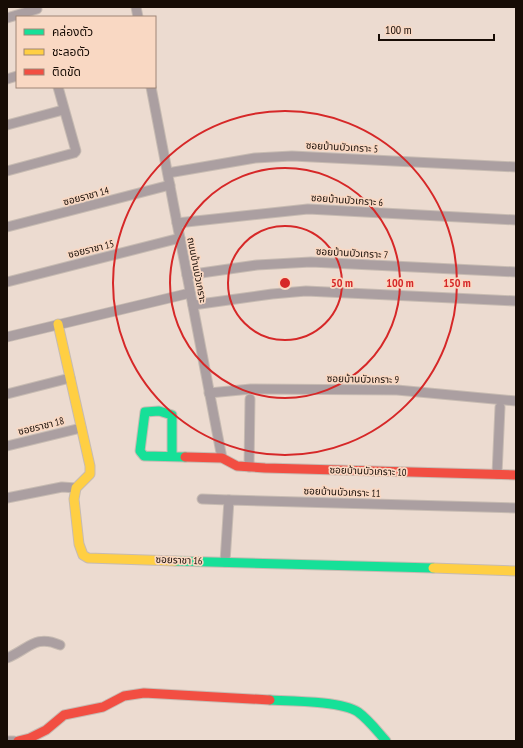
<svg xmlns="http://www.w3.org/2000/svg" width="523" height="748" font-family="'PT Sans Narrow','Noto Sans Thai',sans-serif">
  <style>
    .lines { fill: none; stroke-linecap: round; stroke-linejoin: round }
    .street-casing { stroke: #c7bbb2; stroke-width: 11 }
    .fast-casing { stroke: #c7bbb2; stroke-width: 11 }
    .slow-casing { stroke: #c7bbb2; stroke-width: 11 }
    .jam-casing { stroke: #c7bbb2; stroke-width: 11 }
    .street { stroke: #ab9fa1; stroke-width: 9 }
    .fast { stroke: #16e098; stroke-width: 9 }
    .slow { stroke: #ffcf43; stroke-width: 9 }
    .jam { stroke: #f24e42; stroke-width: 9 }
    .ring { fill: none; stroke: #d62828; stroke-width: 2 }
    .labels { text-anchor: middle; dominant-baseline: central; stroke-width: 3.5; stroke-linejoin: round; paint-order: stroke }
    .street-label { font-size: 10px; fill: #170c05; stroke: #f9d8c3 }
    .centre { fill: #d62828; stroke: #f9d8c3; stroke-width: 2 }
    .ring-label { font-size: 12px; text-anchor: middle; font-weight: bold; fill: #d62828; stroke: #f9d8c3; stroke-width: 3.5; stroke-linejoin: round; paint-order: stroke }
  </style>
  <rect width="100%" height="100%" fill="#ecdbd0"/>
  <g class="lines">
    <g class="street-casing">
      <g id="street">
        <path d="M136,7L138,17"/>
        <path d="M7,18L37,9"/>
        <path d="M7,79L17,76"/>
        <path d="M151,87L222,458"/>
        <path d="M7,125L63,110"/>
        <path d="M7,171L74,153L76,151L58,87"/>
        <path d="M168,173L255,158L292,156L516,167"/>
        <path d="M177,223L308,209L516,220"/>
        <path d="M7,227L170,185"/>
        <path d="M187,275L257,265L311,262L516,272"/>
        <path d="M7,282L180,238"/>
        <path d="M193,305L272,294L306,291L516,301"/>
        <path d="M7,337L190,293"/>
        <path d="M209,393L251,389L397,390L516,401"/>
        <path d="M7,394L70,378"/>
        <path d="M7,446L81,428"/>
        <path d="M249,467L250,399"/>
        <path d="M497,474L500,407"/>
        <path d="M7,498L62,487L76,488"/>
        <path d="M202,499L229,500"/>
        <path d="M225,562L229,500L516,508"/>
        <path d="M7,658C29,649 35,634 60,645"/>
        <path d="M7,741H14"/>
      </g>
    </g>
    <g class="fast-casing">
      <g id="fast">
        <path d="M172,456V415L159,411L145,412L140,451L144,456L185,457"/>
        <path d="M175,561L433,568"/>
        <path d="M270,700C291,701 342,701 358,712C369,720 377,731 386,741"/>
      </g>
    </g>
    <g class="slow-casing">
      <g id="slow">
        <path d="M58,324L90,466V474L76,488L74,499L79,544L83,555L88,558L175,561"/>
        <path d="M433,568L516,571"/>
      </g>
    </g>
    <g class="jam-casing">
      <g id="jam">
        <path d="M185,457L222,458L237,466L265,468L516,475"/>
        <path d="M18,741L30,738L46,730L64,715L103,707L124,696L144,693L270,700"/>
      </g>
    </g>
    <use href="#street" class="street"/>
    <use href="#fast" class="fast"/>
    <use href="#slow" class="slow"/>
    <use href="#jam" class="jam"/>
  </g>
  <g class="ring">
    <circle cx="285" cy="283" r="57"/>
    <circle cx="285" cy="283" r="115"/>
    <circle cx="285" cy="283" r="172"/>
  </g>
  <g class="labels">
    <g class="street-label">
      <text transform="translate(342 147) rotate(3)">ซอยบ้านบัวเกราะ 5</text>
      <text transform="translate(86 196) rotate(-15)">ซอยราชา 14</text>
      <text transform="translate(347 200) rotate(4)">ซอยบ้านบัวเกราะ 6</text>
      <text transform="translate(91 249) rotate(-14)">ซอยราชา 15</text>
      <text transform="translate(352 253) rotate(3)">ซอยบ้านบัวเกราะ 7</text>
      <text transform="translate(197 270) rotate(79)">ถนนบ้านบัวเกราะ</text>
      <text transform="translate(363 379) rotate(1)">ซอยบ้านบัวเกราะ 9</text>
      <text transform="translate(41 426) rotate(-14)">ซอยราชา 18</text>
      <text transform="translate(368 471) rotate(2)">ซอยบ้านบัวเกราะ 10</text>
      <text transform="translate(342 492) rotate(2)">ซอยบ้านบัวเกราะ 11</text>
      <text transform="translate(179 560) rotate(2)">ซอยราชา 16</text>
    </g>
  </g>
  <circle cx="285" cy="283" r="6" class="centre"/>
  <g class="ring-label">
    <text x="342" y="287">50 m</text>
    <text x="400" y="287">100 m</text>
    <text x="457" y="287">150 m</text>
  </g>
  <rect width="523" height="748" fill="none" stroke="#170c05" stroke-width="16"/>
  <rect x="16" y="16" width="140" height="72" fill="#f9d8c3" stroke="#9f8677"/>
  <rect x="24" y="29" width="20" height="6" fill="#16e098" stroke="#9f8677"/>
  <text x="52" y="36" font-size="12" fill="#170c05">คล่องตัว</text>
  <rect x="24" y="49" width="20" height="6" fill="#ffcf43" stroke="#9f8677"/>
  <text x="52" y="56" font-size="12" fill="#170c05">ชะลอตัว</text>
  <rect x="24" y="69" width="20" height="6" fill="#f24e42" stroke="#9f8677"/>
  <text x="52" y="76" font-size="12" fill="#170c05">ติดขัด</text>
  <path d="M379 34v6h115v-6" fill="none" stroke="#170c05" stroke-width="2"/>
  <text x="385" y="34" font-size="12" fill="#170c05" stroke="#f9d8c3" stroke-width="3" paint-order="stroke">100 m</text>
</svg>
